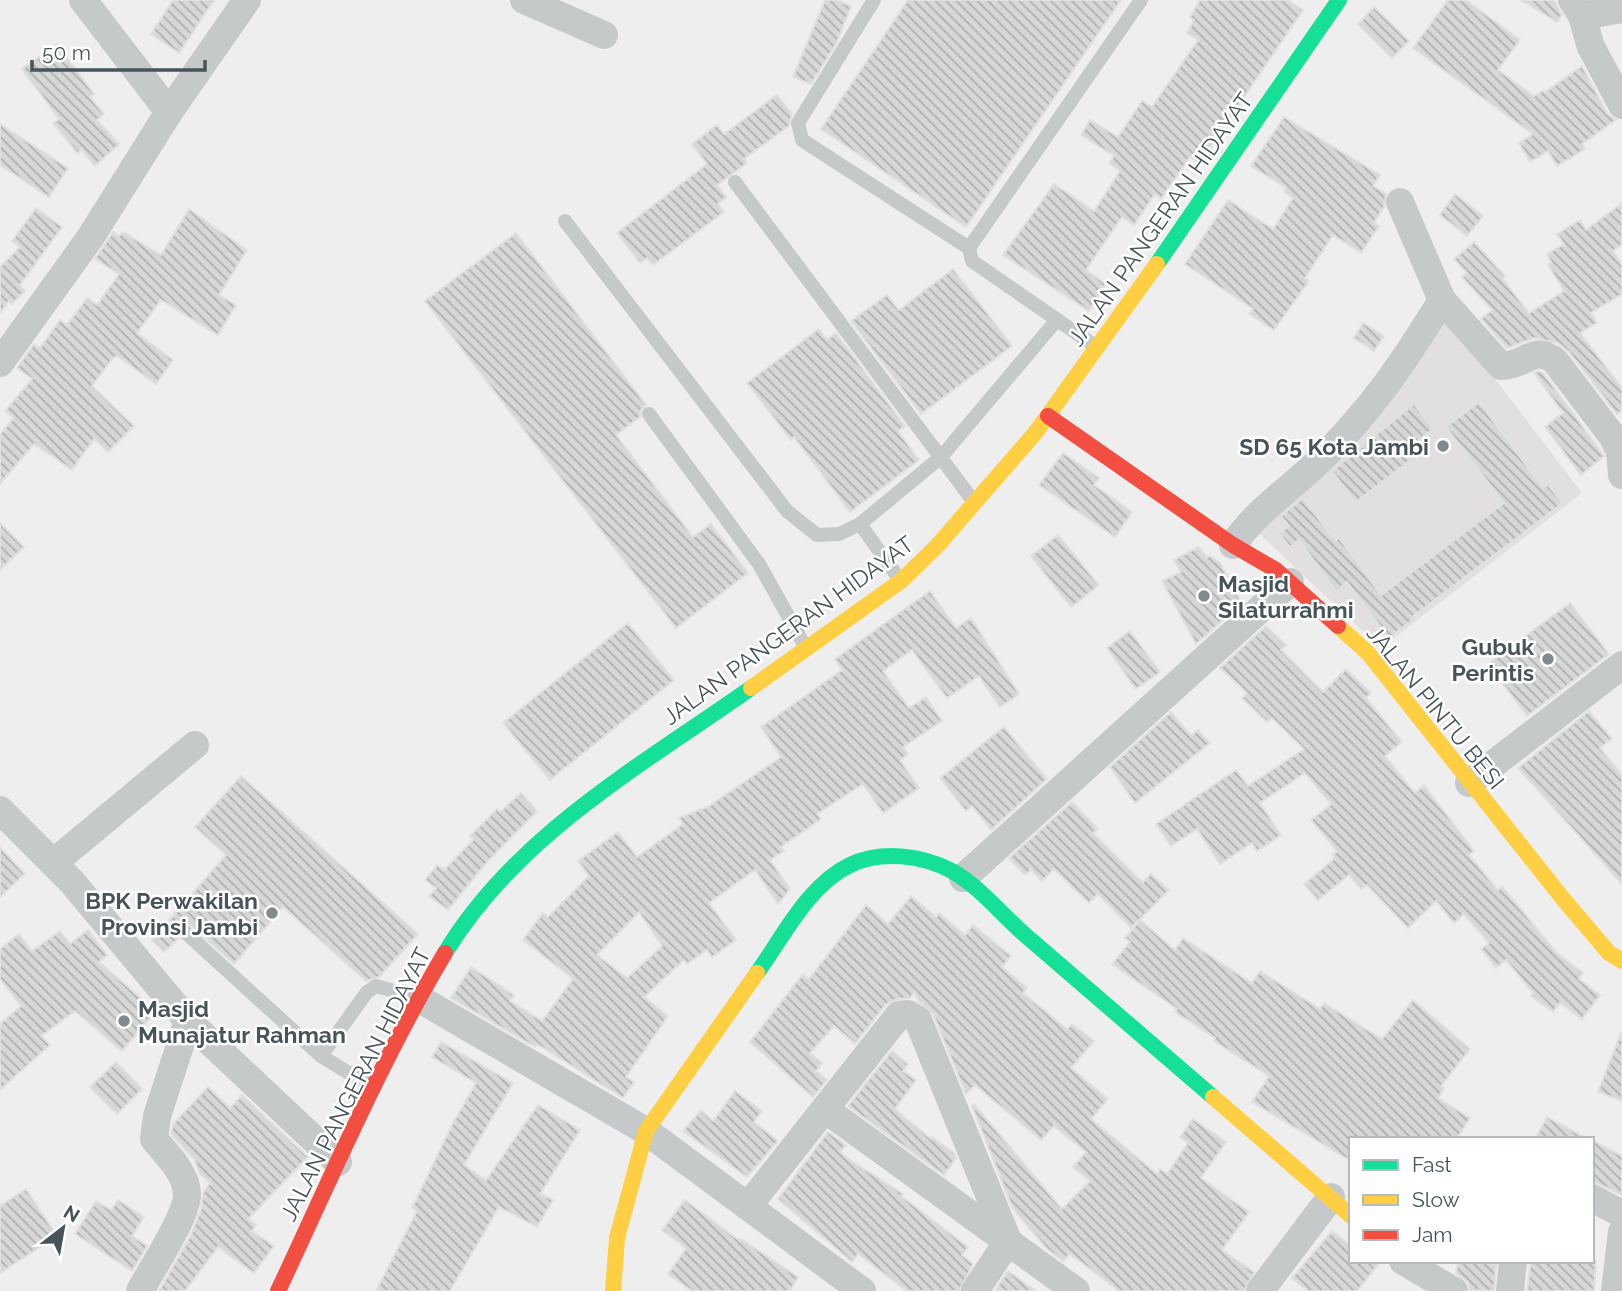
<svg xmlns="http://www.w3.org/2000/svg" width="1622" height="1291" font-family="Raleway,sans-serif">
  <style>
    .education { fill: #e1dfe0 }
    .building { fill: url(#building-back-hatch); stroke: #e0e0e1; stroke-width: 2; fill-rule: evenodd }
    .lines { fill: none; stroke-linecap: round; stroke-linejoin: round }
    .lane { stroke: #c5c9ca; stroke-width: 14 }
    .street { stroke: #c5c9ca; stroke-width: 28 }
    .fast { stroke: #16e098; stroke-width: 16 }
    .slow { stroke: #ffcf43; stroke-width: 16 }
    .jam { stroke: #f24e42; stroke-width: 16 }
    .poi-dot { fill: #828a8d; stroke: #fff; stroke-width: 2.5 }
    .labels { text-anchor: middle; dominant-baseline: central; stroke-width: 5; stroke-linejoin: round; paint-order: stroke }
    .street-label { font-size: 23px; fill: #475459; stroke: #fff }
    .poi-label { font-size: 23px; font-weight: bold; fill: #475459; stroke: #fff; text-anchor: end }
  </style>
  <defs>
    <pattern id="building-back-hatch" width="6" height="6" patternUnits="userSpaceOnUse" patternTransform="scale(1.75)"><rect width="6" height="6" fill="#d6d7d7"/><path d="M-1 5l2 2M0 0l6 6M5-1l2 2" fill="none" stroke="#afb1b1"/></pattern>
  </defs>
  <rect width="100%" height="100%" fill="#efeeee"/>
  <path class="education" d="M1444,312L1582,493L1381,648L1254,529Z"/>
  <g class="building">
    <path d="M173,0H214L179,53L151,34Z"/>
    <path d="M825,0H837L851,6L836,44L811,84L793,77Z"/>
    <path d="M908,0H1121L966,227L821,129Z"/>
    <path d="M1200,0H1287L1303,10L1199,164L1190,157L1161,199L1155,194L1134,225L1122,217L1086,270L1106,284L1089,311L1003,255L1054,184L1094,211L1120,171L1109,163L1114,156L1081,135L1090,120L1118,137L1142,101L1152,107L1198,40L1187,33L1194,20L1190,17Z"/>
    <path d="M1448,0H1466L1520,40L1498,70L1534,96L1544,90L1545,92L1582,66L1607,113L1616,120L1582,144L1585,149L1557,166L1548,151L1530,162L1519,143L1533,134L1413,48Z"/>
    <path d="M1521,0H1554L1562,15L1557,22Z"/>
    <path d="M1374,7L1409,41L1392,58L1358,24Z"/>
    <path d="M57,44L94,94L90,97L104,114L97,120L119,144L95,166L81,149L78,154L53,123L59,119L22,69Z"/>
    <path d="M777,95L792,114L789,126L744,159L747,163L717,185L726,197L718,204L724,212L653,265L647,258L640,263L617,233L707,164L692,144L717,125L724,134Z"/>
    <path d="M1284,117L1380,175L1373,186L1386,194L1384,207L1374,223L1379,226L1361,253L1333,235L1305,278L1309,281L1274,330L1249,314L1253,309L1185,264L1228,200L1273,229L1293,198L1284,192L1286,188L1251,166Z"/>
    <path d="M0,124L68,168L49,197L0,165Z"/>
    <path d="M1455,194L1483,216L1467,236L1440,215Z"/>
    <path d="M1622,203V244L1613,251L1622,265V294L1591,313L1597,323L1580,333L1622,388V410L1617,414L1569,352L1558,343L1534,338L1507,348L1481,319L1492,310L1462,277L1467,273L1454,259L1474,242L1505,276L1503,279L1529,313L1564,291L1548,265L1551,262L1547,254L1564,244L1557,234L1580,220L1586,230Z"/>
    <path d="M36,208L62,227L20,285L25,291L12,304L9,301L0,313V267L20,247L12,241Z"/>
    <path d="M189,209L247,250L219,295L236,305L218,335L161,300L137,333L173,360L156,384L117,356L113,358L92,386L134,426L108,452L94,439L72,470L34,444L0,484V434L14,418L5,411L32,379L17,368L34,344L40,348L60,320L67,325L87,298L97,305L119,274L95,259L113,232L119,236L123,232L161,255Z"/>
    <path d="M516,233L646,405L641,410L640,417L616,435L693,537L711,524L748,573L676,628L425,301Z"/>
    <path d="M953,269L1012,346L921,414L851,321L887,295L899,310Z"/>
    <path d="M1363,323L1384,336L1374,351L1354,338Z"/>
    <path d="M819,329L827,340L836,333L905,426L898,431L919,460L850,512L794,437L791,440L747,383Z"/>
    <path d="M1539,371L1544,374L1604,456L1581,475L1545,427L1563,413L1534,373Z"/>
    <path d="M1479,402L1543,488L1548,485L1563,503L1412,617L1414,619L1389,638L1347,582L1336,591L1299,540L1290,547L1279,533L1289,526L1281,516L1303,498L1335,541L1339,538L1381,595L1504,503L1446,427Z"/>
    <path d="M1414,404L1433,429L1407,449L1413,458L1356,502L1332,471Z"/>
    <path d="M1063,453L1099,478L1094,485L1132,512L1115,537L1039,485Z"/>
    <path d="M0,523L24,547L0,570Z"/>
    <path d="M1058,535L1099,585L1071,607L1031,556Z"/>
    <path d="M1198,547L1207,557L1210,556L1220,563L1242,603L1196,644L1162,581L1181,572L1174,560Z"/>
    <path d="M930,591L956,628L971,618L1019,694L1000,707L979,676L947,698L912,650L883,671L909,708L926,697L942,721L903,747L908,754L900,760L919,788L883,813L863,784L817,814L821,819L781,847L784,851L770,860L790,889L778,904L755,870L709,903L736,940L712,957L707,950L687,964L684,960L644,997L668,1016L626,1077L634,1082L623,1098L537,1044L535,1047L451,998L471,967L514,995L510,1001L542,1021L573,979L523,940L543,913L548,917L589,876L578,861L618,832L637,857L683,824L679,818L709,806L781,757L761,727L842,670L835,659ZM639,912L662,946L627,978L597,955Z"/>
    <path d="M1570,603L1609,654L1527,716L1488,664Z"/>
    <path d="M628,623L674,680L550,780L503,723Z"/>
    <path d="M1266,626L1286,645L1281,650L1323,692L1346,669L1371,693L1366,698L1402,742L1385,756L1415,793L1424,785L1474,851L1469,855L1498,890L1502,886L1556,952L1583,973L1579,979L1600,995L1582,1019L1560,1003L1553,1012L1531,996L1533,993L1506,960L1496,968L1481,949L1489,943L1464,914L1454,923L1436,901L1408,928L1367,885L1361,889L1349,875L1318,900L1304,884L1335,858L1332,855L1337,851L1311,820L1331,804L1305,773L1260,803L1281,835L1257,851L1252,843L1220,864L1197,829L1171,846L1156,824L1236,770L1248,786L1304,749L1272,718L1267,722L1242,698L1247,693L1220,668Z"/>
    <path d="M1130,631L1160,672L1136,689L1107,648Z"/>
    <path d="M1589,711L1612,739L1600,748L1622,775V884L1518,768Z"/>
    <path d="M1171,712L1191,736L1198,730L1210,743L1135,803L1110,767Z"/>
    <path d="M1004,727L1047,779L991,830L972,806L966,811L940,778Z"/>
    <path d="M241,776L418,934L379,977L366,981L283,907L234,964L188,923L178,926V939L164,952L152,940L226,855L195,827Z"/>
    <path d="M521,793L537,811L487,862L448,910L429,896L436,888L425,880L437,865L444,870L473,840L470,836L497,809L500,812Z"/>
    <path d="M1072,802L1098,829L1093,833L1137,877L1143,882L1151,874L1169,890L1131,928L1098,894L1089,903L1054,869L1042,881L1031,870L1025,875L1009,858Z"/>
    <path d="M0,847L25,874L0,897Z"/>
    <path d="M911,896L936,917L939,913L965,935L973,925L1011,956L1002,967L1027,988L1023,993L1067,1029L1072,1024L1094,1041L1071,1068L1108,1099L1091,1119L1157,1174L1160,1169L1167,1174L1188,1143L1180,1137L1193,1119L1226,1142L1201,1178L1249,1212L1222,1250L1254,1272L1244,1291H1119L1070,1254L1063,1261L1047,1249L1013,1209L972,1106L974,1104L1062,1209L1090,1181L1073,1167L1086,1152L1054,1126L1041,1140L975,1085L966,1094L933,1014L918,1001L915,992L910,998L897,999L886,1004L855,1044L834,1026L810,1053L822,1063L816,1071L827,1080L813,1097L750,1042L803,974L809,979L866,905L888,924Z"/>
    <path d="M1140,920L1175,950L1183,938L1252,983L1260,971L1320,1009L1324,1003L1382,1039L1413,1000L1470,1049L1441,1086L1444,1088L1438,1098L1470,1118L1457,1139H1351V1161L1252,1102L1269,1076L1214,1041L1215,1038L1175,1012L1177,1009L1112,964L1130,942L1125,938Z"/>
    <path d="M88,930L107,955L99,962L156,1011L122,1051L75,1011L41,1036L50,1045L0,1090V1024L21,1006L0,979V949L19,934L32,951L60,931L70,944Z"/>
    <path d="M1621,1033H1622V1101L1598,1092Z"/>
    <path d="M441,1042L513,1083L464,1165L486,1180L538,1105L580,1130L540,1194L553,1200L537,1227L499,1207L450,1291H376L417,1211L412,1208L453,1123L476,1083L432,1057Z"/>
    <path d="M892,1051L908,1064L903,1071L916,1080L895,1109L931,1139L932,1137L954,1153L956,1158L944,1175L848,1106Z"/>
    <path d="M116,1062L142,1089L117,1114L90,1087Z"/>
    <path d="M208,1087L230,1108L242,1095L308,1157L248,1219L256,1225L252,1231L274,1246L254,1273L218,1247L185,1291H159L191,1235L201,1209L203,1193L210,1183L199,1173L195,1160L171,1134L173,1124Z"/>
    <path d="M735,1091L762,1111L754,1122L778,1141L747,1177L683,1131L701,1110L713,1121Z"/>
    <path d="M1547,1117L1588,1139H1535Z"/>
    <path d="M828,1132L846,1145L840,1152L850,1160L903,1194L901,1196L968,1247L962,1255L973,1264L959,1291H907L858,1254L852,1262L778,1199Z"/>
    <path d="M1592,1140L1622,1156V1195L1592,1181Z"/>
    <path d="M26,1189L57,1236L0,1273V1206Z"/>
    <path d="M118,1200L144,1217L132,1236L147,1246L132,1271L75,1234L96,1201L111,1210Z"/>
    <path d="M685,1200L740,1241L741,1239L798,1277L790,1291H692L668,1274L686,1248L662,1230Z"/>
    <path d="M1332,1231L1351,1246V1261H1381L1357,1291H1308L1292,1278Z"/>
    <path d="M1458,1261L1496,1264L1494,1291L1470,1290L1468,1282L1456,1273Z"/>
    <path d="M1531,1261H1596L1594,1291H1527Z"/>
    <path d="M1008,1271L1036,1291H995Z"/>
  </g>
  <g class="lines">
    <g class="lane">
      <path d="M874,0L798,123L802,140L969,248L972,261L1098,348"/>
      <path d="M735,182L974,502"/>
      <path d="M565,221L787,511L817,535L839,534L860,524L941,457L1056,321"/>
      <path d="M969,248L1141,0"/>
      <path d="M649,414L759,564L806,648"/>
      <path d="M860,524L900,580"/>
      <path d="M185,932L321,1056L372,1087"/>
      <path d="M321,1056L367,992L376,986L416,997"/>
    </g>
    <g class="street">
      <path d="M83,0L169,112"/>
      <path d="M524,0L604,35"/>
      <path d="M1572,0L1582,16L1591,47L1622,105"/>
      <path d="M1582,16L1622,9"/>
      <path d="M1400,202L1442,300L1501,366C1526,366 1534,343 1556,362L1613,437L1620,452L1622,475"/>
      <path d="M0,363L90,238L169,112L247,0"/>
      <path d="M1233,545C1256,511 1289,490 1318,462C1371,411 1404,362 1442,300"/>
      <path d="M1469,783L1622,665"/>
      <path d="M0,810L72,882L188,1021L338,1162"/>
      <path d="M53,863L195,745"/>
      <path d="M963,878L1290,582"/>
      <path d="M418,998L646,1131L862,1291"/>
      <path d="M826,1110L1076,1291"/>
      <path d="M1592,1198L1622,1214"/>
      <path d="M748,1206L899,1015L908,1014L918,1020L1008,1241"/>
      <path d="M1403,1261L1454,1291"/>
      <path d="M140,1291C151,1270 188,1215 187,1194C186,1172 166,1154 154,1139L157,1116L188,1021"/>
      <path d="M975,1291L1008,1241"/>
      <path d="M1260,1291L1331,1197"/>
      <path d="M1510,1291L1513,1261"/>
      <path d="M1615,1291L1622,1232"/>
    </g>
    <g class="fast">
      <path d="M1157,264L1339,0"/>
      <path d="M445,953C516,835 642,765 751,688"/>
      <path d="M757,973C783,937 808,885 850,865C881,850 922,855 952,871C980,887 1000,913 1024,934C1087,988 1150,1043 1213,1097"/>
    </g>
    <g class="slow">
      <path d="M1338,626L1368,653L1564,900L1609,953L1622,961"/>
      <path d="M751,688L901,581L937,546L1036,432L1157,264"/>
      <path d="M1213,1097L1351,1216"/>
      <path d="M613,1291L617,1238L646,1131L757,973"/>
    </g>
    <g class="jam">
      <path d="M1048,416L1233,545L1276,570L1338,626"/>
      <path d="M278,1291C331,1178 381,1060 445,953"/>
    </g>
  </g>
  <g class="poi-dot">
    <circle cx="1443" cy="446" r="7"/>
    <circle cx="1204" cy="596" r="7"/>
    <circle cx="1548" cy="659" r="7"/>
    <circle cx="272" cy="913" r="7"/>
    <circle cx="124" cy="1021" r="7"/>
  </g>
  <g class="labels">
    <g class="street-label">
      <text transform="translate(1160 219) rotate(-55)">JALAN PANGERAN HIDAYAT</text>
      <text transform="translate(788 630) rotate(-36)">JALAN PANGERAN HIDAYAT</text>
      <text transform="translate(1436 707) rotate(51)">JALAN PINTU BESI</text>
      <text transform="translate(355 1084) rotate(-63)">JALAN PANGERAN HIDAYAT</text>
    </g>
    <g class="poi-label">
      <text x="1429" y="446">SD 65 Kota Jambi</text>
      <text x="1218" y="583" text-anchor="start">Masjid<tspan x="1218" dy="26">Silaturrahmi</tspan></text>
      <text x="1534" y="646">Gubuk<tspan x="1534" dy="26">Perintis</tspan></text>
      <text x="258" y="900">BPK Perwakilan<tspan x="258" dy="26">Provinsi Jambi</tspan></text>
      <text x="138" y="1008" text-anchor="start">Masjid<tspan x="138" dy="26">Munajatur Rahman</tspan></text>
    </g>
  </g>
  <rect x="1349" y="1137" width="245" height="126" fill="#ffffff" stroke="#b5bbbd" stroke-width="2"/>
  <rect x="1363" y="1160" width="35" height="10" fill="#16e098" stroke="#b5bbbd" stroke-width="2"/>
  <text x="1412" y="1172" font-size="21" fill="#475459">Fast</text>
  <rect x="1363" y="1195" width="35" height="10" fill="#ffcf43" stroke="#b5bbbd" stroke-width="2"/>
  <text x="1412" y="1207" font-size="21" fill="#475459">Slow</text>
  <rect x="1363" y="1230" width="35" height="10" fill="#f24e42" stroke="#b5bbbd" stroke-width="2"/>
  <text x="1412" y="1242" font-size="21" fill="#475459">Jam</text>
  <g transform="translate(63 1228) rotate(31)" stroke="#ffffff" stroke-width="5" paint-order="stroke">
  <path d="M0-5L12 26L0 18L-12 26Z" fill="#475459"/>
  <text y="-10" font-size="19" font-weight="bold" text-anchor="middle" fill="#475459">N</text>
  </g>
  <path d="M32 60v10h173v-10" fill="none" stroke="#475459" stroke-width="3.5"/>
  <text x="42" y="60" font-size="21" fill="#475459" stroke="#ffffff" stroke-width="5" paint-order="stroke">50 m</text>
</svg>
